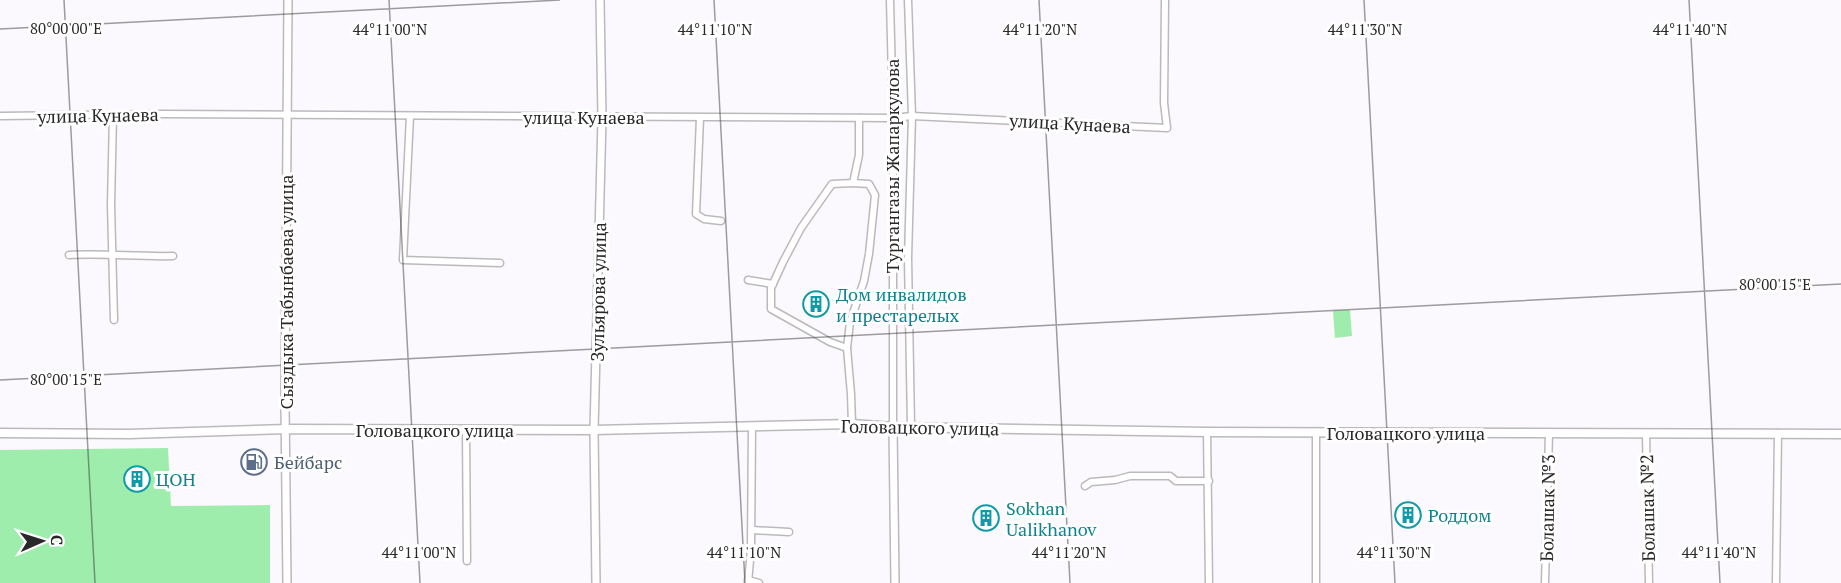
<svg xmlns="http://www.w3.org/2000/svg" width="1841" height="583" font-family="'PT Serif',serif">
  <style>
    .green { fill: #9fedad }
    .lines { fill: none; stroke-linecap: round; stroke-linejoin: round }
    .minor-casing { stroke: #bbb9bc; stroke-width: 9 }
    .tertiary-casing { stroke: #bbb9bc; stroke-width: 10 }
    .secondary-casing { stroke: #bbb9bc; stroke-width: 11 }
    .minor { stroke: #fff; stroke-width: 6 }
    .tertiary { stroke: #fff; stroke-width: 7 }
    .secondary { stroke: #fff; stroke-width: 8 }
    .ticks { fill: none; stroke: #282729; stroke-width: 1.5; stroke-opacity: 0.45 }
    .labels { text-anchor: middle; dominant-baseline: central; stroke-width: 6; stroke-linejoin: round; paint-order: stroke }
    .street-label { font-size: 18px; fill: #282729; stroke: #fff }
    .culture-label { font-size: 18px; fill: #0d838f; stroke: #fff; text-anchor: start }
    .service-label { font-size: 18px; fill: #4e5e75; stroke: #fff; text-anchor: start }
    .ticks-label { font-size: 15px; text-anchor: middle; fill: #282729; stroke: #fff; stroke-width: 6; stroke-linejoin: round; paint-order: stroke }
  </style>
  <rect width="100%" height="100%" fill="#fbf9fd"/>
  <g class="green">
    <path d="M1350,310L1352,336L1335,338L1333,311Z"/>
    <path d="M168,448L171,506L270,505V583H0V450Z"/>
  </g>
  <g class="lines">
    <g class="minor-casing">
      <g id="minor">
        <path d="M890,0L893,118V427"/>
        <path d="M908,0L912,116L908,258L911,426"/>
        <path d="M113,115L111,205L114,320"/>
        <path d="M0,116L163,114L893,118L912,116L1167,128L1164,103L1165,0"/>
        <path d="M410,116L403,260L500,263"/>
        <path d="M700,118L696,214L704,219L721,221"/>
        <path d="M69,255C104,253 138,257 173,256"/>
        <path d="M748,280L773,284"/>
        <path d="M847,348L830,342L771,309V288L783,262L801,228L832,184L853,183"/>
        <path d="M852,424L851,394L847,348L850,322L864,281L869,254L875,195L869,184L853,183L859,155V118"/>
        <path d="M466,430L467,561"/>
        <path d="M1207,432L1209,583"/>
        <path d="M1316,432V583"/>
        <path d="M1646,434L1649,583"/>
        <path d="M1085,486L1091,482L1115,480L1130,476H1170L1176,481H1209"/>
        <path d="M752,530L789,532"/>
        <path d="M748,580L759,583"/>
        <path d="M748,583L751,549L752,427"/>
        <path d="M1545,583L1549,433"/>
        <path d="M1776,583L1778,433"/>
      </g>
    </g>
    <g class="tertiary-casing">
      <g id="tertiary">
        <path d="M893,427L895,583"/>
        <path d="M287,583L285,406L288,0"/>
        <path d="M596,583L594,430L602,118L600,0"/>
      </g>
    </g>
    <g class="secondary-casing">
      <path id="secondary" d="M0,433L129,434L287,429L594,430L852,424L893,427L1207,432L1841,434"/>
    </g>
    <use href="#minor" class="minor"/>
    <use href="#tertiary" class="tertiary"/>
    <use href="#secondary" class="secondary"/>
  </g>
  <path class="ticks" d="M64,0L95,583M389,0L420,583M714,0L745,583M1039,0L1070,583M1364,0L1395,583M1689,0L1720,583M0,29L560,0M0,380L1841,284"/>
  <defs>
    <g id="building-ring" transform="scale(1.35)"><circle r="9.5" fill="#fff" stroke="#0f9aa8" stroke-width="1.5"/><path d="M-4-6H4V6H1V3H-1V6H-4ZM-2.5-4.3h1.7v1.8h-1.7ZM.8-4.3h1.7v1.8H.8ZM-2.5-1h1.7V.8h-1.7ZM.8-1h1.7V.8H.8Z" fill="#0f9aa8"/></g>
    <g id="fuel-ring" transform="scale(1.35)"><circle r="9.5" fill="#fff" stroke="#5c6f8a" stroke-width="1.5"/><path d="M-5.5-6h7V0h2V4h1.3V-2.5L3-4.5l.8-.8L6-3V5H2.5V1h-1V6h-7ZM-4.2-4.7v3.2H.2V-4.7Z" fill="#5c6f8a"/></g>
  </defs>
  <g fill-rule="evenodd">
    <use href="#building-ring" x="816" y="304"/>
    <use href="#fuel-ring" x="254" y="462"/>
    <use href="#building-ring" x="137" y="479"/>
    <use href="#building-ring" x="1408" y="515"/>
    <use href="#building-ring" x="986" y="518"/>
  </g>
  <g class="labels">
    <g class="street-label">
      <text transform="translate(98 115) rotate(-1)">улица Кунаева</text>
      <text x="584" y="117">улица Кунаева</text>
      <text transform="translate(1070 123) rotate(3)">улица Кунаева</text>
      <text transform="translate(892 166) rotate(-90)">Тургангазы Жапаркулова</text>
      <text transform="translate(286 292) rotate(-90)">Сыздыка Табынбаева улица</text>
      <text transform="translate(598 292) rotate(-89)">Зульярова улица</text>
      <text transform="translate(920 427) rotate(1)">Головацкого улица</text>
      <text x="435" y="430">Головацкого улица</text>
      <text x="1406" y="433">Головацкого улица</text>
      <text transform="translate(1547 508) rotate(-89)">Болашак №3</text>
      <text transform="translate(1647 508) rotate(-91)">Болашак №2</text>
    </g>
    <g class="culture-label">
      <text x="836" y="294">Дом инвалидов<tspan x="836" dy="21">и престарелых</tspan></text>
      <text x="156" y="479">ЦОН</text>
      <text x="1006" y="508">Sokhan<tspan x="1006" dy="21">Ualikhanov</tspan></text>
      <text x="1428" y="515">Роддом</text>
    </g>
    <g class="service-label">
      <text x="274" y="462">Бейбарс</text>
    </g>
  </g>
  <g class="ticks-label">
    <text x="66" y="34">80°00'00"E</text>
    <text x="390" y="35">44°11'00"N</text>
    <text x="715" y="35">44°11'10"N</text>
    <text x="1040" y="35">44°11'20"N</text>
    <text x="1365" y="35">44°11'30"N</text>
    <text x="1690" y="35">44°11'40"N</text>
    <text x="1775" y="290">80°00'15"E</text>
    <text x="66" y="385">80°00'15"E</text>
    <text x="419" y="558">44°11'00"N</text>
    <text x="744" y="558">44°11'10"N</text>
    <text x="1069" y="558">44°11'20"N</text>
    <text x="1394" y="558">44°11'30"N</text>
    <text x="1719" y="558">44°11'40"N</text>
  </g>
  <g transform="translate(42 541) rotate(87)" stroke="#ffffff" stroke-width="4.5" paint-order="stroke">
  <path d="M0-4.5L10 22L0 15L-10 22Z" fill="#282729"/>
  <text y="-9" font-size="16" font-weight="bold" text-anchor="middle" fill="#282729">С</text>
  </g>
</svg>
